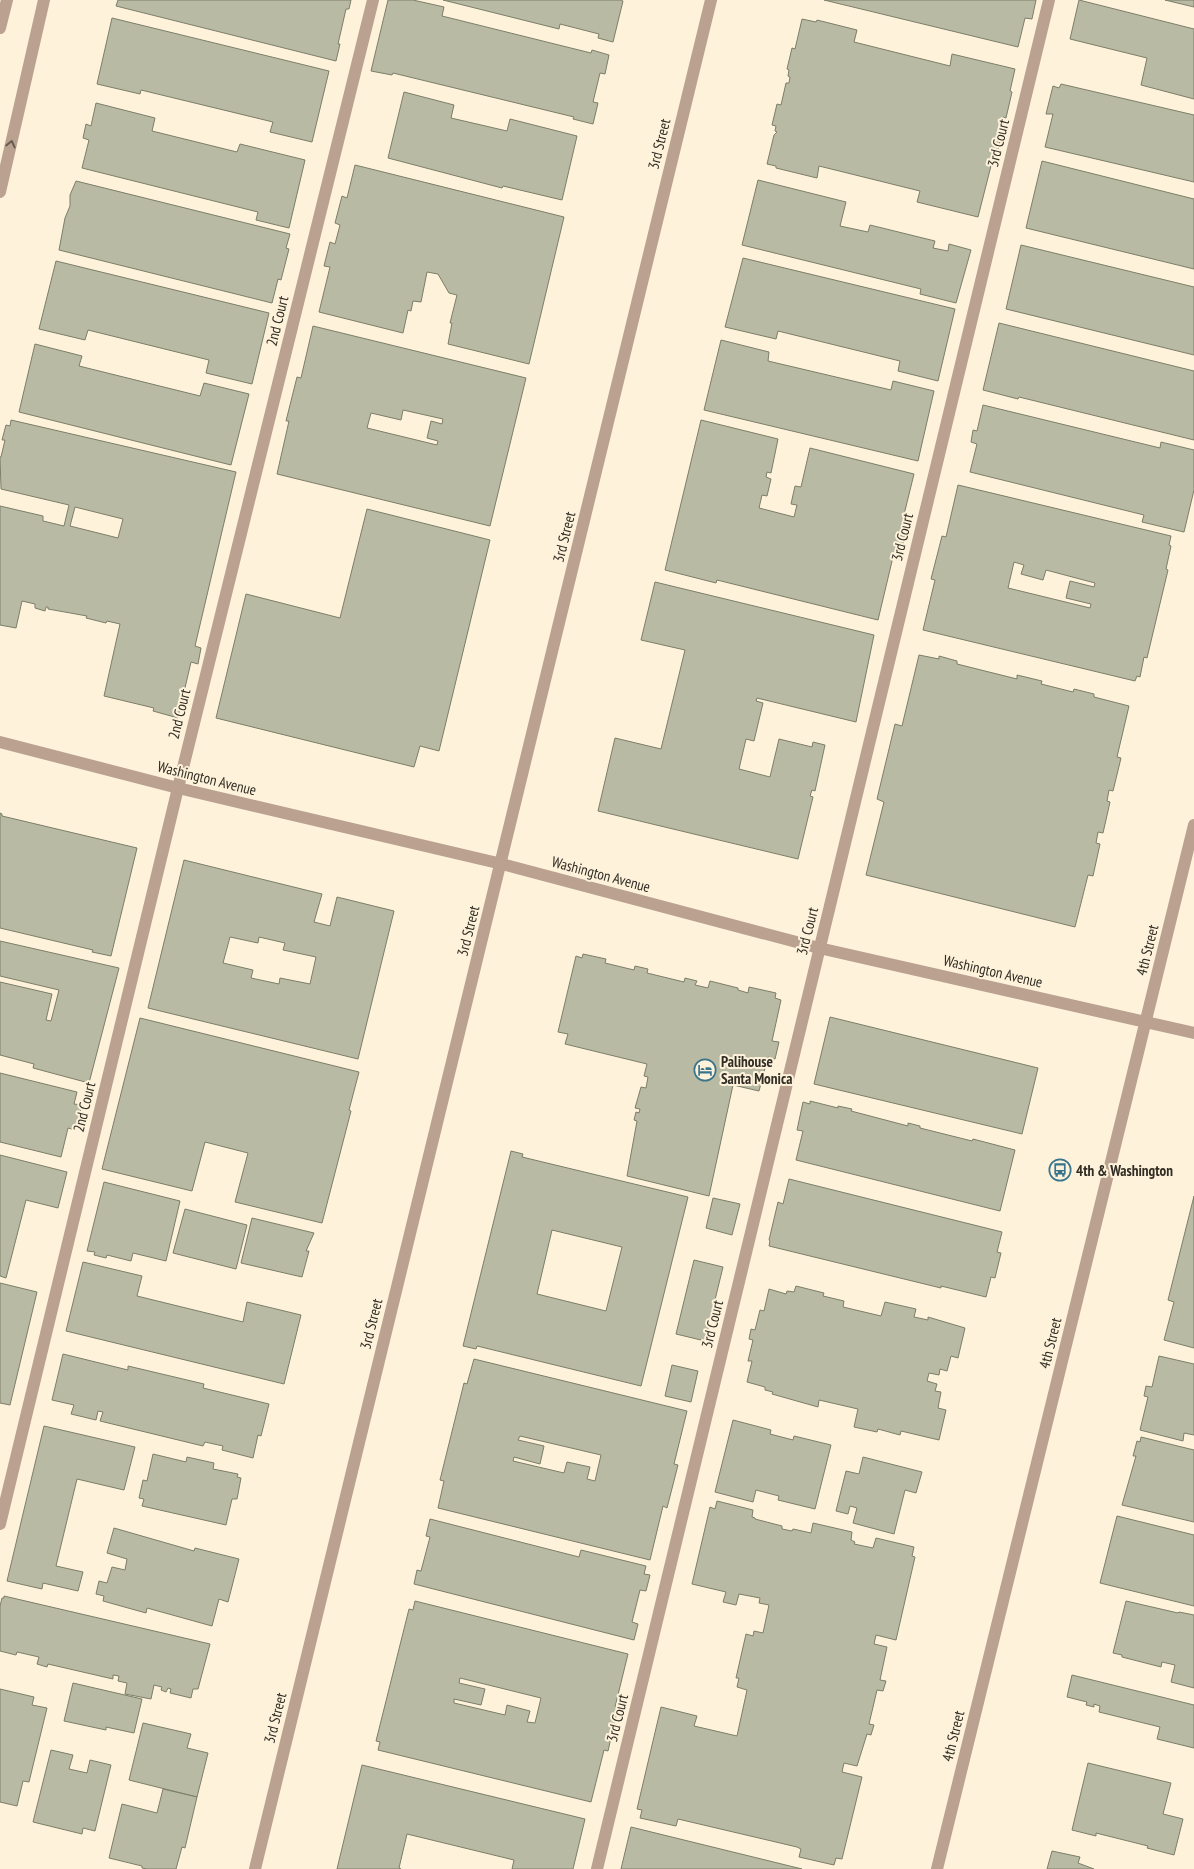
<svg xmlns="http://www.w3.org/2000/svg" width="1194" height="1869" font-family="'PT Sans Narrow',sans-serif">
  <style>
    .building { fill: #b8baa3; stroke: #7c7e68; fill-rule: evenodd }
    .lines { fill: none; stroke-linecap: round; stroke-linejoin: round }
    .service { stroke: #baa190; stroke-width: 12 }
    .minor { stroke: #baa190; stroke-width: 12 }
    .tertiary { stroke: #baa190; stroke-width: 12 }
    .oneway { stroke: #685b4f }
    .labels { text-anchor: middle; dominant-baseline: central; stroke-width: 4; stroke-linejoin: round; paint-order: stroke }
    .street-label { font-size: 15px; fill: #312d24; stroke: #fef2db }
    .poi-label { font-size: 15px; font-weight: bold; fill: #312d24; stroke: #fef2db; text-anchor: start }
  </style>
  <rect width="100%" height="100%" fill="#fef2db"/>
  <g class="building">
    <path d="M118,0H351L349,9H346L338,44H340L336,61L116,6Z"/>
    <path d="M388,0H413L444,7L442,16L591,53L592,50L609,55L605,74L600,73L593,102L598,103L593,124L573,119L574,117L393,73L392,75L371,71Z"/>
    <path d="M443,0H621L623,1L613,42L598,38L599,34L560,24L559,29Z"/>
    <path d="M824,0H1036L1032,19L1025,18L1018,47Z"/>
    <path d="M1079,0L1194,29V99L1141,85L1147,58L1070,39Z"/>
    <path d="M1165,0H1194V7Z"/>
    <path d="M112,18L329,71L312,142L270,132L273,122L141,90L140,94L97,84Z"/>
    <path d="M802,19L816,22L817,20L857,30L854,42L950,66L952,54L1015,69L1010,91L1012,92L1006,118L1003,117L999,132L1002,133L996,158H993L978,217L917,202L920,191L819,166L817,178L776,168V166L767,164L774,135L777,132L775,131L776,126L772,125L777,104L781,105L786,83H789L790,77L788,76L789,70L787,69L792,48L795,49Z"/>
    <path d="M1061,84L1194,115V182L1045,147L1053,114H1046L1053,86L1059,88Z"/>
    <path d="M404,92L454,105L451,118L507,131L510,119L577,136L562,200L503,186L502,188L388,158Z"/>
    <path d="M96,103L155,118L152,131L237,152L240,144L305,160L289,228L256,220L258,212L82,168L89,140L83,138L86,124L91,126Z"/>
    <path d="M1042,161L1194,199V269L1026,228Z"/>
    <path d="M355,165L564,217L529,364L448,344L452,323H450L457,295L449,293L438,274L427,272L421,302L413,301L411,311L408,310L403,333L319,312L330,267L324,266L330,242L335,244L340,225L335,223L342,196L347,198Z"/>
    <path d="M758,180L846,202L840,226L868,232L870,225L935,241L933,248L948,251L949,244L971,250L956,303L920,294L921,289L742,245Z"/>
    <path d="M76,181L290,234L286,248L289,249L281,280L278,279L272,303L59,250L65,218L70,206V195Z"/>
    <path d="M1021,245L1194,287V355L1006,309Z"/>
    <path d="M743,258L955,309L938,381L898,371L900,361L778,331L776,339L725,327Z"/>
    <path d="M56,261L269,313L252,384L206,373L209,360L88,330L85,340L39,329Z"/>
    <path d="M999,323L1194,371V440L1019,397L1018,399L983,390Z"/>
    <path d="M313,326L526,378L490,526L277,474L289,421H286L297,377L301,378ZM403,410L443,419L442,424L431,421L427,438L438,441L437,445L367,428L371,413L401,420Z"/>
    <path d="M721,340L769,352L768,361L891,390L893,381L934,391L918,461L704,410Z"/>
    <path d="M35,344L82,356L79,366L200,396L204,383L249,394L231,465L19,412Z"/>
    <path d="M983,405L1160,448L1161,442L1194,450V490L1184,532L1142,522L1144,515L970,472L977,444L971,442L973,430L977,431Z"/>
    <path d="M11,420L236,472L195,646L201,648L198,664L191,662L178,718L153,711L154,708L104,696L120,624L107,621L106,623L86,618L87,616L48,609V607H46L45,611L35,608V604L22,601L16,628L0,625V506L43,516V521L64,526L69,505L1,489L0,457H1L5,440H2L6,425L10,426ZM75,507L123,519L118,538L70,526Z"/>
    <path d="M701,420L778,439L771,473L767,472L766,477L771,479L767,496L762,495L759,508L794,517L797,505L791,504L795,486L801,487L810,448L914,474L899,535L905,536L899,559L893,557L878,620L717,580L716,583L665,570Z"/>
    <path d="M958,485L1171,536L1169,545L1171,546L1166,569L1168,570L1147,658L1144,657L1140,677L1137,676L1135,681L923,630L935,580L931,579L942,536L946,537ZM1014,562L1024,565L1021,574L1043,580L1046,570L1095,583L1094,587L1070,581L1066,598L1091,604L1090,608L1008,588Z"/>
    <path d="M367,509L490,540L439,751L420,746L414,767L216,718L246,594L340,618Z"/>
    <path d="M655,582L874,635L856,722L757,698L756,701L763,703L754,741L746,739L739,769L770,777L779,739L812,747L813,742L825,745L815,791L812,790L810,796L813,797L798,859L598,811L615,738L661,749L685,650L641,640Z"/>
    <path d="M919,655L939,659V656L957,661V664L1017,679V675L1042,681L1041,684L1073,692L1074,689L1094,694V697L1129,706L1117,757L1121,758L1113,791L1109,790L1107,801L1110,802L1103,833L1098,832L1096,843L1100,844L1093,876L1088,875L1075,927L866,875L884,802L877,799L895,724L902,726Z"/>
    <path d="M0,813L2,814V816L137,848L111,956L92,952L93,950L0,928Z"/>
    <path d="M184,860L322,894L314,922L330,926L337,897L394,911L358,1059L148,1008ZM230,937L258,943L259,937L285,943L283,950L316,957L310,984L280,978L279,984L251,978L253,970L223,963Z"/>
    <path d="M0,941L119,968L89,1083L33,1068L34,1064L0,1055V982L52,994L46,1020L51,1021L59,990L0,976Z"/>
    <path d="M583,954L606,959L605,963L634,970L635,966L648,969L647,973L684,982L685,978L697,981L695,985L708,988L710,981L738,988V990L748,993L749,987L776,993L775,998L781,1000L772,1041L779,1042L775,1059L768,1057L759,1091L733,1085L709,1196L627,1176L637,1121L634,1120L636,1112L639,1113L640,1109L635,1108L641,1087L646,1088L648,1077L644,1076L647,1064L565,1044L568,1034L558,1032L576,956L582,958Z"/>
    <path d="M830,1017L1038,1068L1022,1134L814,1084Z"/>
    <path d="M140,1018L359,1072L349,1110L351,1111L322,1223L235,1202L248,1153L205,1142L192,1191L102,1169Z"/>
    <path d="M0,1073L77,1092L74,1104L82,1105L75,1130L68,1128L61,1157L0,1142Z"/>
    <path d="M810,1101L838,1108V1106L852,1109L851,1111L908,1126V1123L920,1126V1128L972,1141L973,1139L1015,1150L1000,1211L796,1160L803,1131L797,1130L803,1102L810,1104Z"/>
    <path d="M511,1151L523,1154L522,1157L688,1197L641,1386L477,1346L476,1349L463,1346ZM552,1230L622,1247L606,1311L537,1294Z"/>
    <path d="M0,1155L67,1172L58,1208L26,1200L6,1278L0,1276Z"/>
    <path d="M789,1179L1002,1232L997,1252L1001,1253L995,1278L991,1277L986,1297L941,1286V1288L769,1246L770,1241L769,1240L778,1202L783,1204Z"/>
    <path d="M104,1182L180,1201L166,1261L133,1253L131,1261L107,1255L106,1258L94,1255L95,1252L87,1251Z"/>
    <path d="M1194,1196V1348L1164,1340L1174,1302L1168,1300Z"/>
    <path d="M713,1198L740,1204L732,1235L706,1228Z"/>
    <path d="M185,1209L247,1225L236,1269L173,1253Z"/>
    <path d="M252,1218L314,1233L306,1251H309L302,1277L241,1263Z"/>
    <path d="M694,1260L723,1267L705,1341L676,1334Z"/>
    <path d="M83,1262L142,1276L137,1296L243,1322L247,1302L301,1315L284,1384L66,1331Z"/>
    <path d="M0,1283L37,1292L10,1405L0,1403Z"/>
    <path d="M796,1286L824,1293L823,1296L844,1301L843,1307L881,1316L885,1302L916,1309L914,1317L928,1320V1317L965,1328L958,1358L951,1356L947,1371L940,1369L939,1375L929,1373L927,1381L937,1384L935,1391L941,1392L938,1408L946,1410L939,1440L901,1431L900,1435L878,1429L877,1432L854,1427L858,1409L819,1400L818,1407L772,1394L773,1392L765,1390V1387L747,1382L752,1361H748L753,1340L749,1339L751,1329L755,1330L760,1310L764,1311L769,1289L786,1294L787,1291L794,1292Z"/>
    <path d="M63,1354L128,1370V1366L204,1384L203,1388L269,1404L261,1436L258,1435L253,1458L222,1450L223,1446L205,1442L203,1446L100,1421L103,1412L98,1411L96,1420L71,1414L74,1405L52,1400Z"/>
    <path d="M1159,1356L1194,1364V1435L1184,1433L1183,1441L1140,1430L1148,1397L1144,1396L1146,1386L1152,1387Z"/>
    <path d="M474,1359L687,1411L674,1464L678,1465L667,1508L663,1506L650,1560L438,1508L444,1481L440,1480L464,1383L467,1384ZM520,1436L601,1455L595,1481L587,1479L590,1467L567,1462L564,1473L513,1461L514,1457L540,1464L544,1446L518,1440Z"/>
    <path d="M672,1365L698,1371L691,1402L665,1396Z"/>
    <path d="M733,1420L771,1430L770,1434L793,1440L794,1436L831,1445L815,1509L778,1500L779,1496L756,1490L753,1502L715,1492Z"/>
    <path d="M44,1426L135,1447L124,1490L77,1479L56,1566L83,1572L78,1591L43,1583L42,1589L7,1581Z"/>
    <path d="M1141,1437L1194,1450V1522L1122,1505L1136,1456H1133L1137,1441L1140,1442Z"/>
    <path d="M153,1454L186,1462L187,1457L214,1463L213,1469L238,1474L237,1477L241,1478L237,1499H232L226,1525L142,1506L144,1499L139,1498L143,1480L147,1481Z"/>
    <path d="M863,1457L922,1472L916,1493L905,1490L894,1534L853,1523L857,1508L850,1506L848,1514L836,1511L846,1471L859,1474Z"/>
    <path d="M717,1501L753,1510L752,1517L755,1518V1519L782,1526V1529L792,1531L793,1529L811,1533L813,1523L852,1532L851,1540L855,1542L854,1544L873,1548L876,1538L914,1547L912,1556L915,1557L896,1640L876,1635L874,1644L887,1647L880,1680L886,1681L883,1691L877,1690L869,1724L874,1725L871,1735L867,1734L857,1766L844,1763L842,1772L862,1777L842,1859L836,1858L834,1865L799,1857L801,1849L797,1847L678,1819L676,1826L640,1818L642,1810L637,1809L661,1707L697,1716L694,1726L737,1736L747,1690L737,1687L739,1678H736L746,1634L753,1636L754,1631L763,1633L769,1605L759,1603L760,1598L739,1594L736,1605L723,1602L726,1592L692,1584L710,1507L715,1509Z"/>
    <path d="M1117,1516L1194,1535V1606L1100,1583Z"/>
    <path d="M430,1519L579,1557L581,1550L646,1566L644,1574L650,1575L646,1591L640,1590L632,1622L638,1624L634,1640L414,1584L417,1570L421,1571L430,1537L426,1536Z"/>
    <path d="M114,1528L194,1551L195,1548L239,1559L228,1602L219,1599L212,1626L147,1608L146,1613L103,1601L104,1596L96,1594L99,1581L107,1583L112,1567L125,1570L127,1559L107,1553Z"/>
    <path d="M4,1596L210,1644L198,1689H193L191,1698L170,1693L171,1689L168,1688L166,1692L161,1690L162,1687L154,1685L151,1699L125,1694L127,1683L118,1681L119,1676L113,1675V1679L48,1664L47,1667L37,1664L39,1657L17,1652L16,1655L0,1651V1606L2,1598H4Z"/>
    <path d="M415,1601L628,1654L615,1707H618L608,1751L604,1750L591,1802L378,1750L380,1742L376,1741L409,1609L413,1610ZM460,1678L541,1698L535,1723L527,1722L530,1711L507,1705L505,1715L454,1703V1699L481,1705L485,1689L459,1683Z"/>
    <path d="M1126,1601L1178,1613L1179,1612L1194,1615V1688L1171,1682L1175,1665L1162,1662L1161,1667L1122,1657V1655L1113,1653Z"/>
    <path d="M1072,1675L1194,1705V1748L1157,1739L1160,1727L1099,1712L1100,1706L1094,1704V1707L1086,1705L1087,1702L1067,1697Z"/>
    <path d="M73,1683L142,1699L134,1733L106,1727V1730L64,1721Z"/>
    <path d="M0,1689L34,1697L32,1705L47,1708L29,1782L23,1781L17,1806L0,1802Z"/>
    <path d="M143,1723L191,1734L187,1748L208,1753L197,1797L129,1780Z"/>
    <path d="M51,1750L73,1755L69,1769L87,1773L90,1760L111,1765L95,1831L83,1828L82,1834L33,1822Z"/>
    <path d="M1088,1763L1171,1783L1163,1814L1183,1819L1174,1855L1147,1848L1148,1846L1096,1833V1836L1072,1830Z"/>
    <path d="M362,1765L585,1819L573,1869H512L514,1860L407,1834L399,1868L401,1869H337Z"/>
    <path d="M163,1789L197,1797L185,1848L182,1847L176,1869H147L142,1868V1866L109,1858L122,1804L157,1813Z"/>
    <path d="M631,1827L802,1869H621Z"/>
    <path d="M1052,1851L1080,1857L1078,1863L1094,1869H1047Z"/>
  </g>
  <g class="lines">
    <g class="service">
      <path d="M0,1524L178,788L373,0"/>
      <path d="M597,1869L1049,0"/>
    </g>
    <g class="minor">
      <path d="M0,28L7,0"/>
      <path d="M0,192L44,0"/>
      <path d="M0,742L178,788L502,864L819,948L1194,1033"/>
      <path d="M255,1869C406,1246 560,623 711,0"/>
    </g>
    <path class="tertiary" d="M937,1869L1194,825"/>
  </g>
  <defs><path id="oneway-chevron" d="M-2-3.5L2.5 0L-2 3.5" fill="none" stroke-width="1.6" stroke-linecap="round" stroke-linejoin="round" transform="scale(1.25)"/></defs>
  <use class="oneway" href="#oneway-chevron" transform="translate(11 144) rotate(-77)"/>
  <defs>
    <g id="hotel-ring" transform="scale(1.125)"><circle r="9.5" fill="#fef2db" stroke="#38748c" stroke-width="1.5"/><path d="M-6-4.5h1.5V1H6V5H4.5V3h-9V5H-6ZM-4 0a1.8 1.8 0 1 1 3.6 0ZM.5 0V-2.5h3Q6-2.5 6 0Z" fill="#38748c"/></g>
    <g id="bus-ring" transform="scale(1.125)"><circle r="9.5" fill="#fef2db" stroke="#38748c" stroke-width="1.5"/><path d="M-5-6H5V4H4V6H2V4H-2V6H-4V4H-5ZM-3.5-4V0h7V-4ZM-3.5 1.2v1.5H-2V1.2ZM2 1.2v1.5H3.5V1.2Z" fill="#38748c"/></g>
  </defs>
  <g fill-rule="evenodd">
    <use href="#hotel-ring" x="705" y="1070"/>
    <use href="#bus-ring" x="1060" y="1170"/>
  </g>
  <g class="labels">
    <g class="street-label">
      <text transform="translate(998 143) rotate(-76)">3rd Court</text>
      <text transform="translate(659 144) rotate(-76)">3rd Street</text>
      <text transform="translate(277 321) rotate(-76)">2nd Court</text>
      <text transform="translate(564 537) rotate(-76)">3rd Street</text>
      <text transform="translate(902 537) rotate(-76)">3rd Court</text>
      <text transform="translate(179 714) rotate(-76)">2nd Court</text>
      <text transform="translate(207 778) rotate(14)">Washington Avenue</text>
      <text transform="translate(601 874) rotate(15)">Washington Avenue</text>
      <text transform="translate(468 931) rotate(-76)">3rd Street</text>
      <text transform="translate(807 931) rotate(-76)">3rd Court</text>
      <text transform="translate(1147 950) rotate(-76)">4th Street</text>
      <text transform="translate(993 971) rotate(13)">Washington Avenue</text>
      <text transform="translate(84 1107) rotate(-76)">2nd Court</text>
      <text transform="translate(371 1324) rotate(-76)">3rd Street</text>
      <text transform="translate(712 1324) rotate(-76)">3rd Court</text>
      <text transform="translate(1050 1343) rotate(-76)">4th Street</text>
      <text transform="translate(275 1718) rotate(-76)">3rd Street</text>
      <text transform="translate(617 1718) rotate(-76)">3rd Court</text>
      <text transform="translate(953 1736) rotate(-76)">4th Street</text>
    </g>
    <g class="poi-label">
      <text x="721" y="1061">Palihouse<tspan x="721" dy="17">Santa Monica</tspan></text>
      <text x="1076" y="1170">4th &amp; Washington</text>
    </g>
  </g>
</svg>
